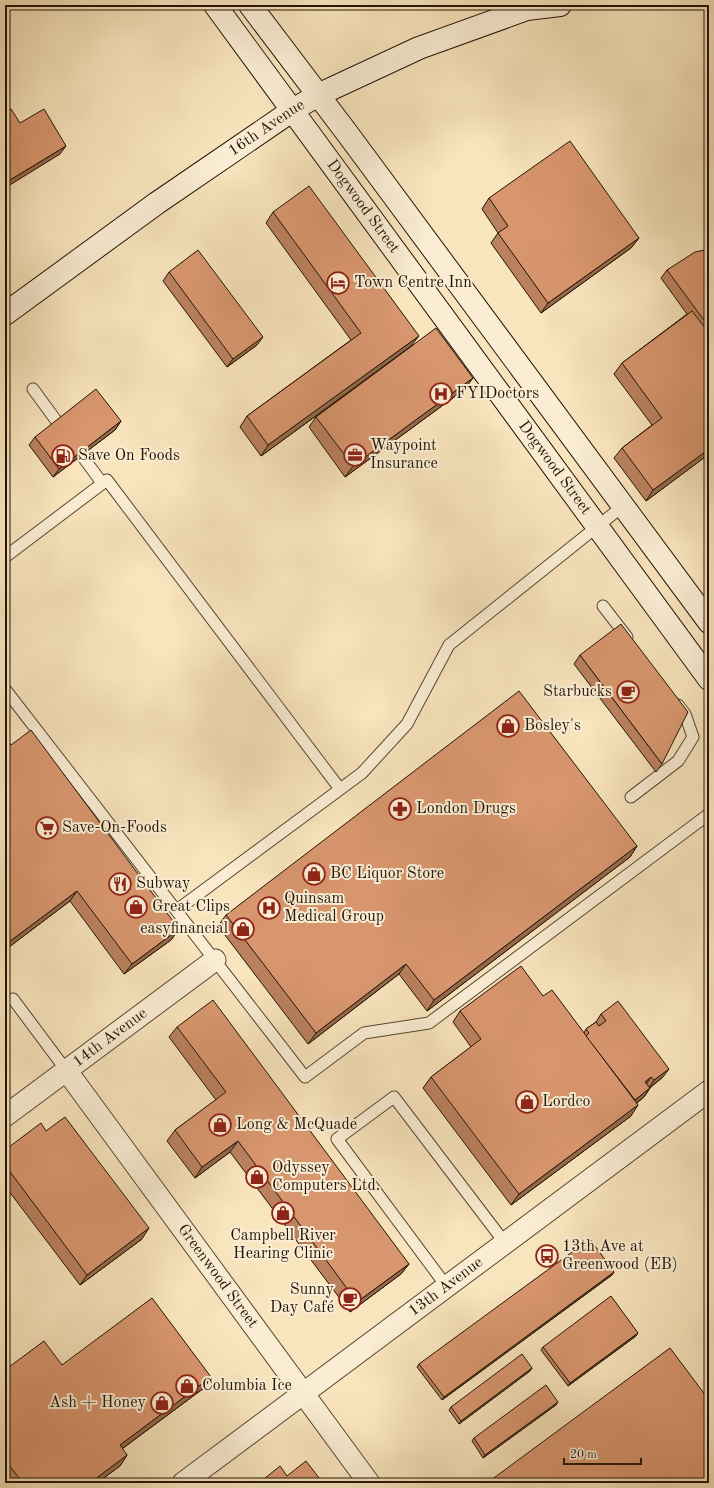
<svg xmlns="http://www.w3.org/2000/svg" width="714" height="1488" font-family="'Old Standard TT',serif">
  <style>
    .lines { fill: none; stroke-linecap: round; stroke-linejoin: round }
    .lane-casing { stroke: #584832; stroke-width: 13 }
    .street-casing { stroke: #584832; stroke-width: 23 }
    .secondary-casing { stroke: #221404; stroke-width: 24 }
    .lane { stroke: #faedd4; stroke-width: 11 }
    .street { stroke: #faedd4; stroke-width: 21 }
    .secondary { stroke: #faedd4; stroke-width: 22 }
    .wall { fill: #ba815f; stroke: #221404 }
    .shaded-wall { fill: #97694d; stroke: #221404 }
    .building { fill: #d8966e; stroke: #221404 }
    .labels { text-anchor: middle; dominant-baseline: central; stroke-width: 4; stroke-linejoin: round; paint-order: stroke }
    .street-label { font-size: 16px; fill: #221404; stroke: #faedd4 }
    .poi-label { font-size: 16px; fill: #221404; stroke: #faedd4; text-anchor: start }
  </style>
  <rect width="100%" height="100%" fill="#f8e4bd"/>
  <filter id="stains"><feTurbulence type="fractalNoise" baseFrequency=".005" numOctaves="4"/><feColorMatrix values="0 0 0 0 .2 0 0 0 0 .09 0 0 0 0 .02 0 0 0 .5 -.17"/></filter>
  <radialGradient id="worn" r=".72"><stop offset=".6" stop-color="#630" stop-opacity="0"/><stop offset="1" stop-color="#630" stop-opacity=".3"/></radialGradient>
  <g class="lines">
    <g class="lane-casing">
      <g id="lane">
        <path d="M33,389L102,483"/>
        <path d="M5,557L107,480L340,789"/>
        <path d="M603,606L627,637"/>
        <path d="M5,689L305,1077L364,1033L429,1023L709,814"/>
        <path d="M631,797L678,761L693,737L685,714L678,705"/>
        <path d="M177,910L362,773L407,724L449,645L623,506"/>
        <path d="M13,999L66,1070"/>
        <path d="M447,1287L337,1139L394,1097L505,1243"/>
      </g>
    </g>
    <g class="street-casing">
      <g id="street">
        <path id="s1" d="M66,1070L369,1483"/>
        <path id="s2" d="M5,1116L215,960"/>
        <path id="s3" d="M183,1483L709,1091"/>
      </g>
    </g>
    <g class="secondary-casing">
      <g id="secondary">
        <path id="s4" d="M215,5L709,679"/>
        <path d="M250,5L347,133L709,622"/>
        <path id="s5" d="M5,314L157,203L293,110L318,95L419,48L527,9L560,5"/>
      </g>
    </g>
    <use href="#lane" class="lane"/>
    <use href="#street" class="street"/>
    <use href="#secondary" class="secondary"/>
  </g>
  <g class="wall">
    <path d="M489,198L639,238L631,248L541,313L491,243L498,233L482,209Z"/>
    <path d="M273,212L411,346L465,389L345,477L309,427L316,417L411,347L261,456L240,427L247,416L351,340L266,223Z"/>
    <path d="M709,249V454L646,501L614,458L622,448L652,425L614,374L622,363L687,314L661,278L667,270Z"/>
    <path d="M169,272L257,345L227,367L163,281Z"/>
    <path d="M121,421L115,430L53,477L29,445L35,437Z"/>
    <path d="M580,655L662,764L656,772L574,664Z"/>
    <path d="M5,737L11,745L179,929L171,940L124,974L70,901L5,950Z"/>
    <path d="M637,846L630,857L427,1011L399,974L308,1044L218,926L226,915Z"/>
    <path d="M543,996L584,1033L586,1029L596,1022L601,1014L663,1077L650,1088L644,1097L637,1103L631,1116L511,1205L423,1088L431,1077L471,1047L453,1022L460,1011Z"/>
    <path d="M177,1027L409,1264L401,1274L350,1312L230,1152L195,1178L167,1141L175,1130L216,1100L169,1037Z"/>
    <path d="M46,1131L142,1239L80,1285L5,1186V1150Z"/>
    <path d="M612,1275L442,1400L417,1367L419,1364Z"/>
    <path d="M636,1336L568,1386L541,1350L543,1347Z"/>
    <path d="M62,1365L211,1377L204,1388L122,1449L127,1455L120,1466L97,1483H7L5,1480V1370Z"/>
    <path d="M532,1368L530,1371L459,1424L449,1410L451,1407Z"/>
    <path d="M556,1405L483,1458L472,1441L474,1438Z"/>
  </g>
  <g class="shaded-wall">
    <path d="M66,146L60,154L5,188V183Z"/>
    <path d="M639,238L631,248L541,313L548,303Z"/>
    <path d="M419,336L411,346L261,456L268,445Z"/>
    <path d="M263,337L257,345L227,367L233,359Z"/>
    <path d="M473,378L465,389L345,477L353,466Z"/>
    <path d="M121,421L115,430L53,477L59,469Z"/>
    <path d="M709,449V454L646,501L653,490Z"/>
    <path d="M637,846L630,857L427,1011L434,1000Z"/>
    <path d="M77,891L70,901L5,950V945Z"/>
    <path d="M179,929L171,940L124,974L132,964Z"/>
    <path d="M406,964L399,974L308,1044L316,1033Z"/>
    <path d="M669,1069L663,1077L648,1089L654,1080Z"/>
    <path d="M651,1077L646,1085L645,1082Z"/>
    <path d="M650,1088L644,1097L628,1109L634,1101Z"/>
    <path d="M638,1105L631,1116L511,1205L519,1194Z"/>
    <path d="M238,1141L230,1152L195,1178L202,1167Z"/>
    <path d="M149,1228L142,1239L80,1285L87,1275Z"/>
    <path d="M409,1264L401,1274L350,1312L357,1302Z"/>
    <path d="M614,1272L612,1275L442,1400L444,1397Z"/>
    <path d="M638,1333L636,1336L568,1386L570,1383Z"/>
    <path d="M532,1368L530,1371L459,1424L461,1421Z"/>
    <path d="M211,1377L204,1388L112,1456L120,1445Z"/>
    <path d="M558,1402L556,1405L483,1458L485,1455Z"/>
    <path d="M127,1455L120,1466L97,1483H90Z"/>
  </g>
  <g class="building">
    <path d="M11,109L20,123L44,109L66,146L5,183V112Z"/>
    <path d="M570,141L639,238L548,303L498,233L508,226L489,198Z"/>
    <path d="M309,186L419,336L268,445L247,416L361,333L273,212Z"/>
    <path d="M709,249V327L667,270L695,252Z"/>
    <path d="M198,250L263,337L233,359L169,272Z"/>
    <path d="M692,311L709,333V449L653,490L622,448L662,418L622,363Z"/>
    <path d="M436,328L473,378L353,466L316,417Z"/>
    <path d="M96,389L121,421L59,469L35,437Z"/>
    <path d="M621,624L688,712L662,764L580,655Z"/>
    <path d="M519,691L637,846L434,1000L406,964L316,1033L226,915Z"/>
    <path d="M31,730L179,929L132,964L77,891L5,945V737L11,745Z"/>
    <path d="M521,966L543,996L552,990L638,1105L519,1194L431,1077L481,1039L460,1011Z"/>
    <path d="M213,1000L409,1264L357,1302L238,1141L202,1167L175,1130L226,1092L177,1027Z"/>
    <path d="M618,1001L669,1069L654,1080L651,1077L645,1082L650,1088L635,1100L586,1036L589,1033L586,1029L596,1022L599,1026L606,1021L601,1014Z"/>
    <path d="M65,1117L149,1228L87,1275L5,1165V1150L41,1123L46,1131Z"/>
    <path d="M590,1239L614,1272L444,1397L419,1364Z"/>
    <path d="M611,1296L638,1333L570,1383L543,1347Z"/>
    <path d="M152,1298L211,1377L120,1445L127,1455L90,1483H23L5,1460V1370L44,1341L62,1365Z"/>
    <path d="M670,1348L709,1400V1483H487Z"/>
    <path d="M522,1354L532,1368L461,1421L451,1407Z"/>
    <path d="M546,1385L558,1402L485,1455L474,1438Z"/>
    <path d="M306,1461L323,1483H259L280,1466L287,1476Z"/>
  </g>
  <defs>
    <g id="hotel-ring" transform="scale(1.15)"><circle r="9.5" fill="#faedd4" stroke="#8f2418" stroke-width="1.5"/><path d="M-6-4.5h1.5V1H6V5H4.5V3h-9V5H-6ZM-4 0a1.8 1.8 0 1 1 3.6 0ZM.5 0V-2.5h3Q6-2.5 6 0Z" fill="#8f2418"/></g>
    <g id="hospital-ring" transform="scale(1.15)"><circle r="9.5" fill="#faedd4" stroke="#8f2418" stroke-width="1.5"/><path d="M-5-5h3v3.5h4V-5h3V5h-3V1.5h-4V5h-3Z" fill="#8f2418"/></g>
    <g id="office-ring" transform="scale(1.15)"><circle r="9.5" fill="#faedd4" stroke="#8f2418" stroke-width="1.5"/><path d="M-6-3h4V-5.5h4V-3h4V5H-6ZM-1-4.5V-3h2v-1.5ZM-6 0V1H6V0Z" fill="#8f2418"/></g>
    <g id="fuel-ring" transform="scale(1.15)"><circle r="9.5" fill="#faedd4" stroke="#8f2418" stroke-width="1.5"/><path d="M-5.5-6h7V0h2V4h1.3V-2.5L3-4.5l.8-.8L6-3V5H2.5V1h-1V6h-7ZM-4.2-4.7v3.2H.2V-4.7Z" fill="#8f2418"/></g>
    <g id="cafe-ring" transform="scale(1.15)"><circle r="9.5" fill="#faedd4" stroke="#8f2418" stroke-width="1.5"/><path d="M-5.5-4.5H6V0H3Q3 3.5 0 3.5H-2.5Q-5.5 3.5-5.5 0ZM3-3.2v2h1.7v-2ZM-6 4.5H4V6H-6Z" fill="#8f2418"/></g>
    <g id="shop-ring" transform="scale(1.15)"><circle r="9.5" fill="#faedd4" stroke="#8f2418" stroke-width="1.5"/><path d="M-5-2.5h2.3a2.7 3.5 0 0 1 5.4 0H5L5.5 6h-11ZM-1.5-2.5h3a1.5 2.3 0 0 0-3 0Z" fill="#8f2418"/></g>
    <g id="pharmacy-ring" transform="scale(1.15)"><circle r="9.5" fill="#faedd4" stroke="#8f2418" stroke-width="1.5"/><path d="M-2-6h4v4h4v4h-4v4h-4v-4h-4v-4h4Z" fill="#8f2418"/></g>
    <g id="supermarket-ring" transform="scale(1.15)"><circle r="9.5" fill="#faedd4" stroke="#8f2418" stroke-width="1.5"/><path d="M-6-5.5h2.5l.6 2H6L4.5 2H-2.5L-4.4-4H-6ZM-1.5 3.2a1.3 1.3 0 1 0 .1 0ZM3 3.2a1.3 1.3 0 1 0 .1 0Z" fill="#8f2418"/></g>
    <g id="restaurant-ring" transform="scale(1.15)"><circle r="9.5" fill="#faedd4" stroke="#8f2418" stroke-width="1.5"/><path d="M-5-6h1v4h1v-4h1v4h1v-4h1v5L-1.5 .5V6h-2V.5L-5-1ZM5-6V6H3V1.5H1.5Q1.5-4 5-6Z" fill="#8f2418"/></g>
    <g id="bus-ring" transform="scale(1.15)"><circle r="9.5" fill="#faedd4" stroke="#8f2418" stroke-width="1.5"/><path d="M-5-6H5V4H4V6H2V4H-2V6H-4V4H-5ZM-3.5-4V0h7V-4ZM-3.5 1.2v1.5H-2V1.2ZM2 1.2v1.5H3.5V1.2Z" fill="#8f2418"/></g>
  </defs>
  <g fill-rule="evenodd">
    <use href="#hotel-ring" x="338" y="283"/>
    <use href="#hospital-ring" x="441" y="394"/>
    <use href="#office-ring" x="355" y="455"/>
    <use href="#fuel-ring" x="63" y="456"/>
    <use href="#cafe-ring" x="628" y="692"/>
    <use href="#shop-ring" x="508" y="726"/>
    <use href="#pharmacy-ring" x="400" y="809"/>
    <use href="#supermarket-ring" x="47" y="828"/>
    <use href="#shop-ring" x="314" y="874"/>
    <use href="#restaurant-ring" x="120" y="884"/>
    <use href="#shop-ring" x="136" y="907"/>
    <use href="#hospital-ring" x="269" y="908"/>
    <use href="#shop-ring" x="243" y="929"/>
    <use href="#shop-ring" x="527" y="1102"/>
    <use href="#shop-ring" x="220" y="1125"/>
    <use href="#shop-ring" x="257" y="1177"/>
    <use href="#shop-ring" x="283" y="1213"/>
    <use href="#bus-ring" x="547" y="1256"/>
    <use href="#cafe-ring" x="350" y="1299"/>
    <use href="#shop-ring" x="187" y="1386"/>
    <use href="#shop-ring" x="162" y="1403"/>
  </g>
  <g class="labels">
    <g class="street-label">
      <text stroke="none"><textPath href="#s5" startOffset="321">16th Avenue</textPath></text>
      <text stroke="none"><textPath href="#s4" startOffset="250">Dogwood Street</textPath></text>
      <text stroke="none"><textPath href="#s4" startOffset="574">Dogwood Street</textPath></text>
      <text stroke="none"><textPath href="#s2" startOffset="131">14th Avenue</textPath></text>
      <text stroke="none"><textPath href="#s1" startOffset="256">Greenwood Street</textPath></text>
      <text stroke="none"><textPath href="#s3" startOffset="328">13th Avenue</textPath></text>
    </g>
    <g class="poi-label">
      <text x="354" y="283">Town Centre Inn</text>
      <text x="456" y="394">FYIDoctors</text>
      <text x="370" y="446">Waypoint<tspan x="370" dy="18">Insurance</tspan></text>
      <text x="78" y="456">Save On Foods</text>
      <text x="612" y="692" text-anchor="end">Starbucks</text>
      <text x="524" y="726">Bosley's</text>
      <text x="416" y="809">London Drugs</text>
      <text x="62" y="828">Save-On-Foods</text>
      <text x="330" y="874">BC Liquor Store</text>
      <text x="136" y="884">Subway</text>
      <text x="284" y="899">Quinsam<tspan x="284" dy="18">Medical Group</tspan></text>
      <text x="152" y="907">Great Clips</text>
      <text x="228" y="929" text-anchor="end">easyfinancial</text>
      <text x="542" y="1102">Lordco</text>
      <text x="236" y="1125">Long &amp; McQuade</text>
      <text x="272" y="1168">Odyssey<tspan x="272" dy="18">Computers Ltd.</tspan></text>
      <text x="283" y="1236" text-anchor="middle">Campbell River<tspan x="283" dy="18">Hearing Clinic</tspan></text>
      <text x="562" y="1247">13th Ave at<tspan x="562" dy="18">Greenwood (EB)</tspan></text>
      <text x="334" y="1290" text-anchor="end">Sunny<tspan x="334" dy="18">Day Café</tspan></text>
      <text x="202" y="1386">Columbia Ice</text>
      <text x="146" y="1403" text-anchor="end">Ash + Honey</text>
    </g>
  </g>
  <rect width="714" height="1488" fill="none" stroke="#f8e4bd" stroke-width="20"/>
  <rect x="6" y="6" width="702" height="1476" fill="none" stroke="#221404" stroke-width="2"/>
  <rect x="10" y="10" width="694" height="1468" fill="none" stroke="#221404"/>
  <path d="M564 1458v6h77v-6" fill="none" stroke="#221404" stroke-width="2"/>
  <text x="570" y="1458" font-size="12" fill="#221404" stroke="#faedd4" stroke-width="3" paint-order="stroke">20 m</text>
  <rect width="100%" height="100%" filter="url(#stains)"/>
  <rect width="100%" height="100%" fill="url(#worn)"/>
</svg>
